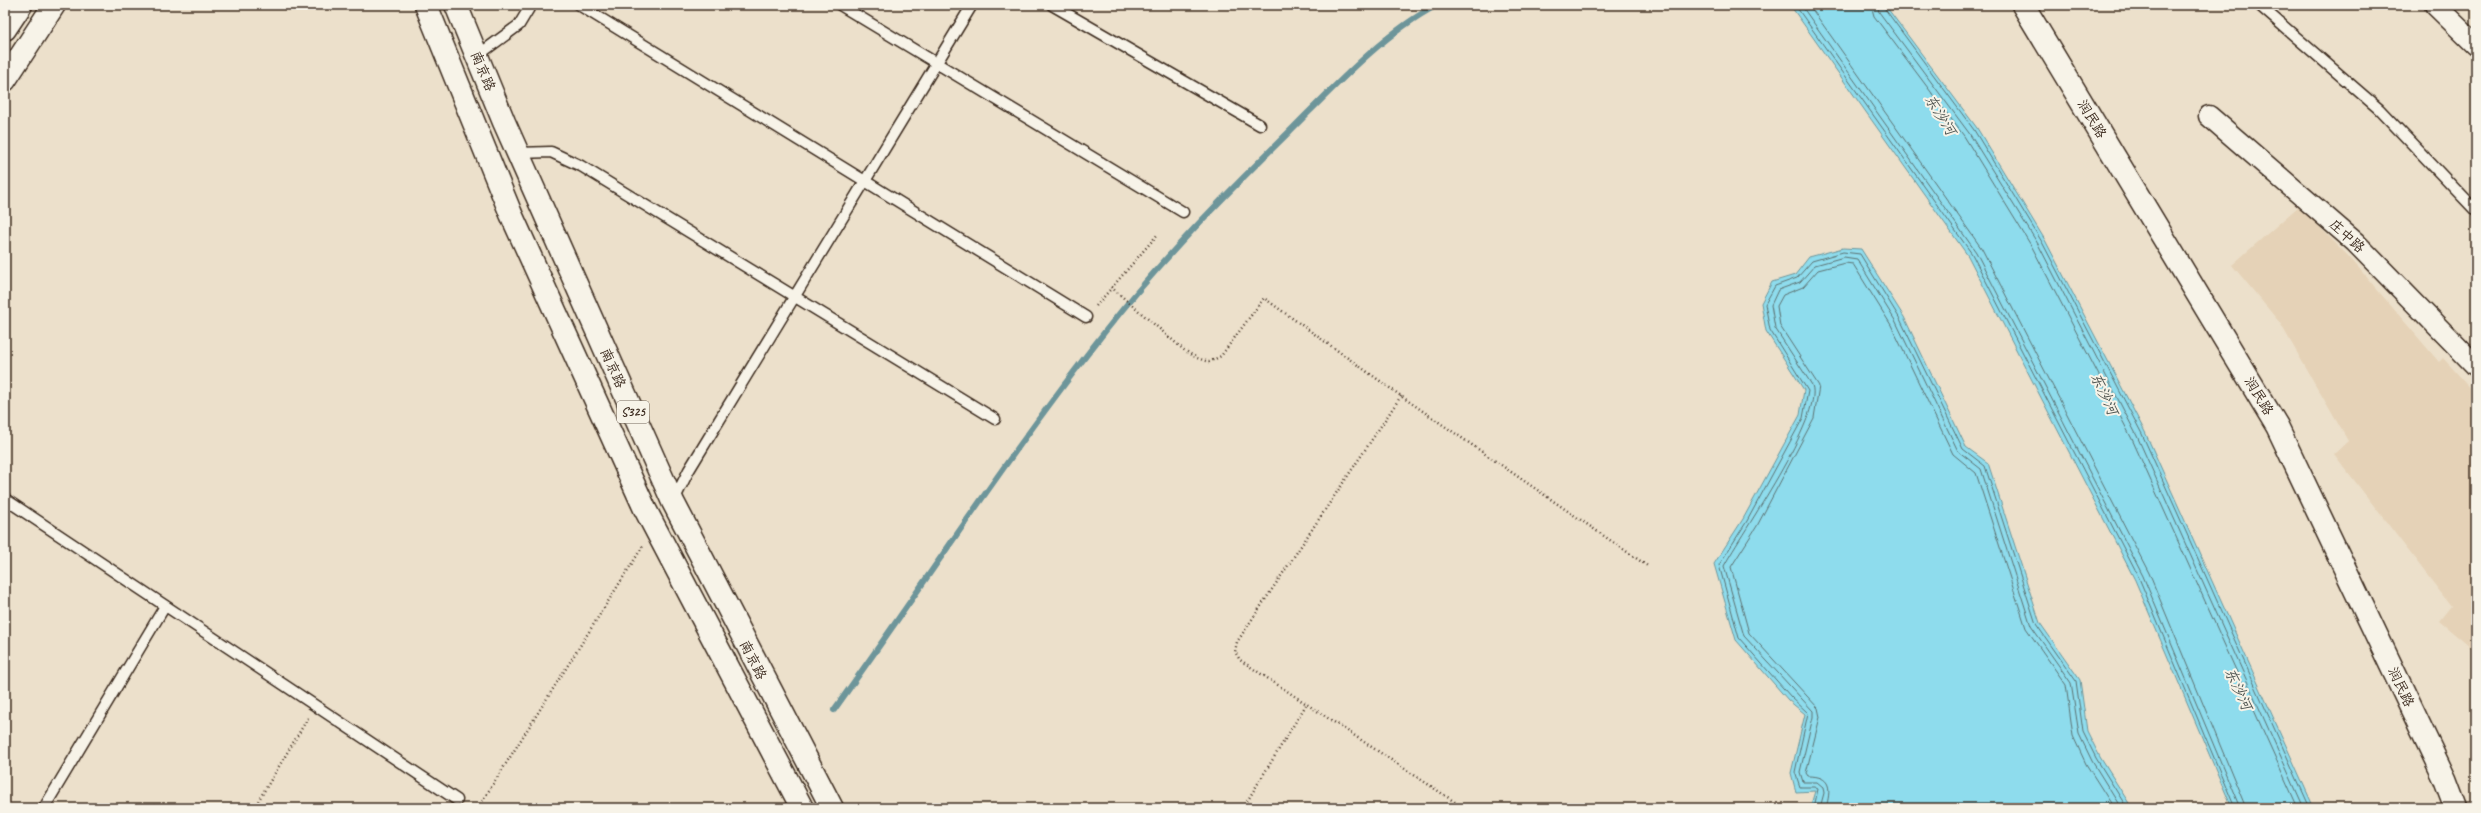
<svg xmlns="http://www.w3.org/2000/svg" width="2481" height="813" font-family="Caveat,'LXGW WenKai TC',sans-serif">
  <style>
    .built { fill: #e5d2b7 }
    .water { fill: #8edced; stroke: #6d959a }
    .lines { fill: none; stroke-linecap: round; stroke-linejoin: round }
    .shore { stroke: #5c7171; stroke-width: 1 }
    .stream { stroke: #6d959a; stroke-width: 6 }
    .lane-casing { stroke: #3b2a1e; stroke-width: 13 }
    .street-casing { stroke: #3b2a1e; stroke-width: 23 }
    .secondary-casing { stroke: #3b2a1e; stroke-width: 25 }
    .primary-casing { stroke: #3b2a1e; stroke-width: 25 }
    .path { stroke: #3b2a1e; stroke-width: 2.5; stroke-dasharray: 1 3; stroke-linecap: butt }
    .lane { stroke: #f7f3e8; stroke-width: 10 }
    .street { stroke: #f7f3e8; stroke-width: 20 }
    .secondary { stroke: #f7f3e8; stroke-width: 22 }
    .primary { stroke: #f7f3e8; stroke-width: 22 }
    .labels { text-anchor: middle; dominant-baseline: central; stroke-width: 4; stroke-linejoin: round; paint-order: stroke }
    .shield { fill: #f7f3e8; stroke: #73665b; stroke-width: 1 }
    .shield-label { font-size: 13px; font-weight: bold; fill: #3b2a1e }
    .street-label { font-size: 14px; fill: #3b2a1e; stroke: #f7f3e8 }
    .water-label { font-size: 15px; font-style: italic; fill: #505652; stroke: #f7f3e8 }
  </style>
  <rect width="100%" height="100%" fill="#ece0cb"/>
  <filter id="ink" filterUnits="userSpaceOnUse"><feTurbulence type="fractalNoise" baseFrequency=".025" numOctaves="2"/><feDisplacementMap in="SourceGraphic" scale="8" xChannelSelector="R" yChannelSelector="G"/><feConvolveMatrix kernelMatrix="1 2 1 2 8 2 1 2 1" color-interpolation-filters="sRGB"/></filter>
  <g filter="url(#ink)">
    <path class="built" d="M2299,206L2351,259L2439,362L2443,358L2476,394V652L2439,621L2451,606L2334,454L2348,441L2280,323L2232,265Z"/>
    <g class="water">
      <path d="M1790,5H1885L1977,128L2045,240L2145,432L2314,808H2232L2135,580L1968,256Z"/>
      <path d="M1843,248L1861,249L1904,317L1966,447L1988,463L2040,623L2080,680L2087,731L2100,757L2132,808H1810L1815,791L1796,792L1791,773L1805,714L1788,700L1736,640L1714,564L1743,519L1800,415L1804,390L1766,331L1761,303L1772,282L1795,275L1809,257Z"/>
    </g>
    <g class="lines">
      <g class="shore">
        <path d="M1795,5L1972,254L2139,578L2235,808"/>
        <path d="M1801,5L1976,252L2143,576L2240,808"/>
        <path d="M1809,5L1982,249L2149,573L2246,808"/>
        <path d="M1871,5L1874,16L1964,136L2032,247L2132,439L2298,808"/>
        <path d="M1877,5L1879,12L1969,133L2038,244L2137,436L2304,808"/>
        <path d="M1882,5L1974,130L2042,242L2142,434L2310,808"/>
        <path d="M1814,808L1818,789L1814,787H1800L1795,772L1808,713L1791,697L1739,638L1719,565L1747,521L1803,418L1808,391L1770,330L1765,304L1775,286L1797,278L1812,261L1843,252L1860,254L1900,319L1963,449L1985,466L2036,624L2076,681L2083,732L2096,758L2127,808"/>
        <path d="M1820,808L1824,793L1823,787L1817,782H1803L1800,772L1813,717V711L1744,636L1724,566C1741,534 1824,416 1812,385L1775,328L1771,305L1778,290L1800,282L1815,265L1844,257L1857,259L1896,322L1958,451L1981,469L2031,626L2071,683L2079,734L2092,761L2121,808"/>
        <path d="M1826,808C1831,789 1832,776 1808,776L1806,773L1820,717L1818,708L1749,633L1731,567L1757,526L1814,418L1819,386L1780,326L1777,306L1783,295L1803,287L1818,270L1845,263L1853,264L1891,325L1953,454L1976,473L2026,628L2066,685L2073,736L2086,764L2114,808"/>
      </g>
      <path class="stream" d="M834,710C925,583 1010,452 1107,329C1162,259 1225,195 1288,133C1332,89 1382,34 1437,5"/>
      <g class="lane-casing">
        <g id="lane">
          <path d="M579,5L1086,317"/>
          <path d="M840,5L1183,212"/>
          <path d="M1052,5L1260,125"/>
          <path d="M2259,5L2379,109L2476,211"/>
          <path d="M477,56L519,25L531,5"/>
          <path d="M518,153L551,152L581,166L995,419"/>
          <path d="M5,499L457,800"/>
          <path d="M674,500L689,470L972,5"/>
          <path d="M44,808L165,606"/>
        </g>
      </g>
      <g class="street-casing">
        <g id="street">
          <path d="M2435,5L2476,45"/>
          <path d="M2209,116L2355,242L2476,366"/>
        </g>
      </g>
      <g class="secondary-casing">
        <g id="secondary">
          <path d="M2023,5L2277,426L2445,779L2456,808"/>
          <path d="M5,29L21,5"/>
          <path d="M5,80L54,5"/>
        </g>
      </g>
      <g class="primary-casing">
        <g id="primary">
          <path d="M426,5L511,214L645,509L802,808"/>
          <path d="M456,5L504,122L673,502L832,808"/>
        </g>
      </g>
      <g class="path">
        <path d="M1111,287L1184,350L1197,358L1209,362L1221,356L1264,298L1401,396L1649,567"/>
        <path d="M1096,306L1158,234"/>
        <path d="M1401,396L1237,642L1235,652L1240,660L1464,808"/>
        <path d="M254,808L308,718"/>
        <path d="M478,808L643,546"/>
        <path d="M1243,808L1306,705"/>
      </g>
      <use href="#lane" class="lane"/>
      <use href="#street" class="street"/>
      <use href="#secondary" class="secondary"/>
      <use href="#primary" class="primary"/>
    </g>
  </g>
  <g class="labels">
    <rect class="shield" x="617" y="401" width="32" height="22" rx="3"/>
    <g class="shield-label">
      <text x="633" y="412">S325</text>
    </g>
    <g class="street-label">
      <text transform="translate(483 71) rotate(67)">南京路</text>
      <text transform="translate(2092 119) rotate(59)">润民路</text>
      <text transform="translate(2347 236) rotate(42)">庄中路</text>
      <text transform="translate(613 368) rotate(66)">南京路</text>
      <text transform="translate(2259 396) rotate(59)">润民路</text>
      <text transform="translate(753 660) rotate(63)">南京路</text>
      <text transform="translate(2401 687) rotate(65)">润民路</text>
    </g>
    <g class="water-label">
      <text transform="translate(1940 115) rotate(58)">东沙河</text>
      <text transform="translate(2104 394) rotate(65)">东沙河</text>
      <text transform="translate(2238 689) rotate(65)">东沙河</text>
    </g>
  </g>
  <rect width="2481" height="813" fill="none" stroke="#f7f3e8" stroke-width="20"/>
  <rect x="10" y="10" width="2461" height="793" fill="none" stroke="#3b2a1e" stroke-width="1.5" filter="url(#ink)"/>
</svg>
